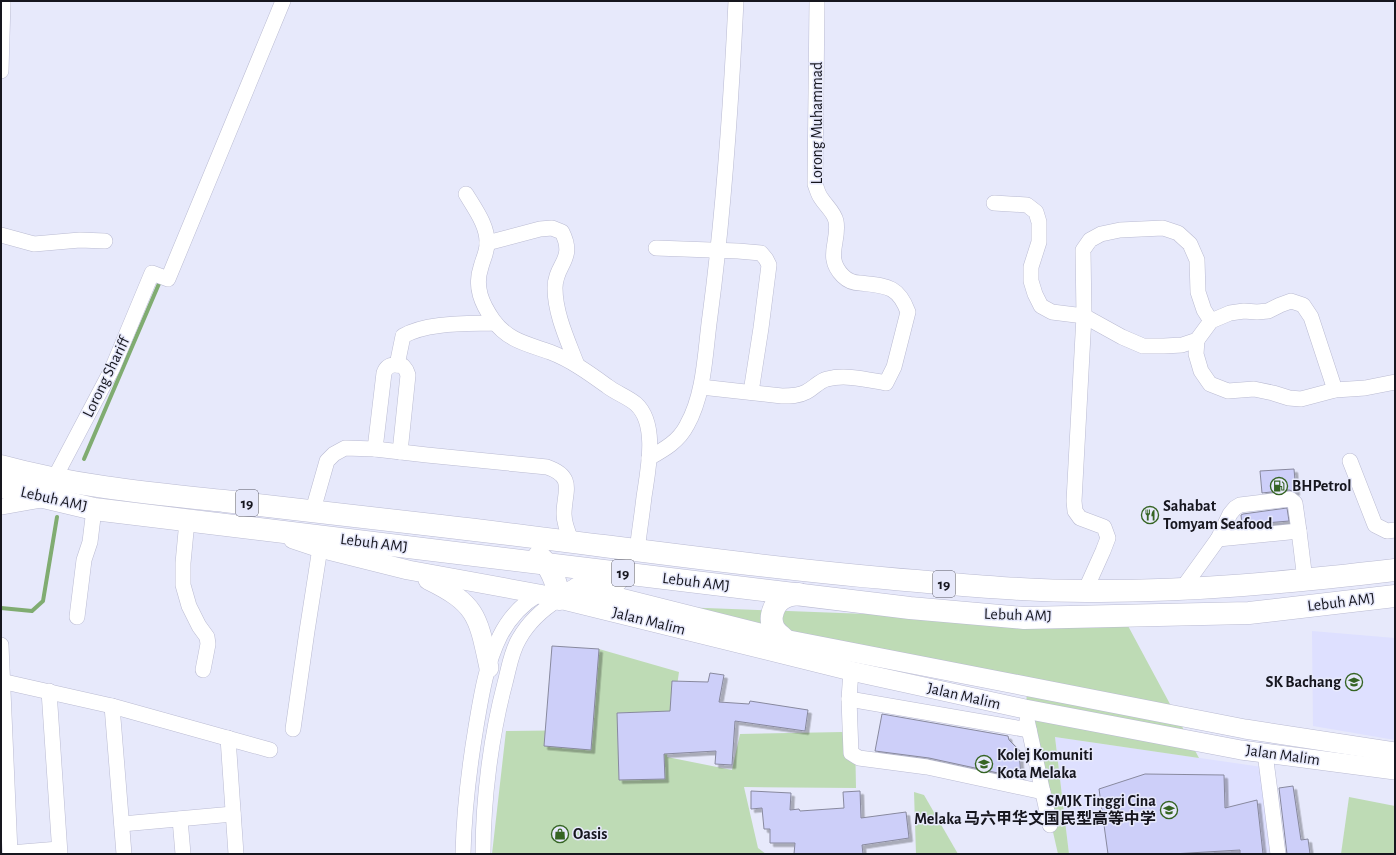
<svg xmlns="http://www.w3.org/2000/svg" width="1396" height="855" font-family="'Alegreya Sans','Noto Sans SC',sans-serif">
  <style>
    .built { fill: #dee0ff }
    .green { fill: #bedbb5 }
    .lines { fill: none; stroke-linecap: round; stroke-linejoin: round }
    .stream { stroke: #80ac71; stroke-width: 4 }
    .building { fill: #cdcff9; stroke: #88899e; filter: url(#shadow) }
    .minor-casing { stroke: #babbd2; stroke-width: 16 }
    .major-casing { stroke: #babbd2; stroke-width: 20 }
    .highway-casing { stroke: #babbd2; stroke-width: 23 }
    .minor { stroke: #fff; stroke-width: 15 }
    .major { stroke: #fff; stroke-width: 19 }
    .highway { stroke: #fff; stroke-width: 22 }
    .labels { text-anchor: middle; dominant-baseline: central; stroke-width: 3; stroke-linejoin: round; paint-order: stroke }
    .shield { fill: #e7e9fb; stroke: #555560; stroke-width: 1 }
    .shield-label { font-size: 15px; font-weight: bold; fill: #16161e }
    .street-label { font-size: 16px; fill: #16161e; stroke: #e7e9fb }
    .poi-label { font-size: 16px; font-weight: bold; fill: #16161e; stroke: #e7e9fb; text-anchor: start }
  </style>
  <defs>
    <filter id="shadow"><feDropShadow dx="3.5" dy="3.5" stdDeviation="0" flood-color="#0004"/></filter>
  </defs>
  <rect width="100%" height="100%" fill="#e7e9fb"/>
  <g class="built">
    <path d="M1312,631L1395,638V740L1313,726Z"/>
    <path d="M1055,737L1269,768L1281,854H1069Z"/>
  </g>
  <g class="green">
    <path d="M654,606L1127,624L1199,758L1055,737L1069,854H1058L1025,709L1028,687Z"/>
    <path d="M599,649L679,672L667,757L732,770L740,734L843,732L855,736L856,788L744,787L758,848L766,854H492L506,731L593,730Z"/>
    <path d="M914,792L924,795L958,854H916Z"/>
    <path d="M1349,797L1395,806V854H1341Z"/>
  </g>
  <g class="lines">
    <g class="stream">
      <path d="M84,459L161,279"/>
      <path d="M1,608L32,611L43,601L57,517"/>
    </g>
  </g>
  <g class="building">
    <path d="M1294,469L1296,492L1289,490L1262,493L1260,471Z"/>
    <path d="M1287,508L1289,521L1242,525L1241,515L1243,514Z"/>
    <path d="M552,646L599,649L591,750L544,746Z"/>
    <path d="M710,673L724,675L719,702L749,704L750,701L808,710L805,731L735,721L732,765L715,764L716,751L664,754L665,779L619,780L617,713L670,711L672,681L708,682Z"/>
    <path d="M882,714L1008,736L1009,740L1019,750L1021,778L929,758L875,751Z"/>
    <path d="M1145,774L1224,775L1225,808L1257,800L1263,854H1240V850L1172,854H1108L1099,789Z"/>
    <path d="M1293,786L1301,840L1308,839L1310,854H1287L1279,788Z"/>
    <path d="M751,791L791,793L790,810L799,809L800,811L844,808L843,792L860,791L861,818L906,812L909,838L862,845L863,854H794L795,843H770V829H764L762,808L751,809Z"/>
  </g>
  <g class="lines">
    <g class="minor-casing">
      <g id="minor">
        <path d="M1,71L3,1"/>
        <path d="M466,194C475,209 488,226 487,244C487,252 483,259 481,267C474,287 482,304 493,320C508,341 528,344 550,352C571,360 589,373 607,386C616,393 628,397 636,404C658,424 648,470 644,497C642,515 639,533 637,551"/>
        <path d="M994,203L1027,205L1036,212L1039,222V242L1031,267V281L1035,294L1041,306L1052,312L1084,316L1122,337L1143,346H1164L1182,345L1197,340L1211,321L1230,313L1244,311L1257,312L1268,311L1280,305L1291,301L1303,305L1311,317L1335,390"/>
        <path d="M1,235L34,244L80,240L105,241"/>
        <path d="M487,243L540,229L552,228L562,232C576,260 555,264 555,288C555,314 568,341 577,365"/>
        <path d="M656,248L738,251L761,253L766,259L769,265L761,328L751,392"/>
        <path d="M1197,340L1196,354L1201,371L1210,384L1228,391L1254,389L1273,393L1289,398L1301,399L1335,390L1365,388L1395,382"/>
        <path d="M397,365L403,336C427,322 467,324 495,323"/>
        <path d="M701,387L782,396C790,396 799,396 806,392C814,388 819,381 827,379C846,374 868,380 886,383L894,367L908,312C898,285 886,286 860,283C854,283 848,281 843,276C824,257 840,241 836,221C834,212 826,206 821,198C818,194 817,189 815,184L817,1"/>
        <path d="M375,449L384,373C387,364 395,364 403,366L406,370L408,375L400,452"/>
        <path d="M649,458C665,449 679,441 687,425C705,393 705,351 710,316C724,211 731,106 736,1"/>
        <path d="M1350,461L1375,525L1387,531L1395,530"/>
        <path d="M54,479L112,369L152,273L168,279L283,1"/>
        <path d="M1,507L41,500"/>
        <path d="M313,510L327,461L334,454L345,448L375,449L427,455L547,467C576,477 564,492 564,514C564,523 568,533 572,542"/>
        <path d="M187,521L183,563V585L189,606L199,626L207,637L208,644L203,670"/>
        <path d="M1218,539L1230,514L1235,508L1240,505L1290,499L1295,503L1299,531"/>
        <path d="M1182,589L1218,539L1299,531L1305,580"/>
        <path d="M1085,591L1103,551L1108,538L1104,527L1080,518L1075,511L1074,501L1084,316L1083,250L1090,240L1101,234L1120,230L1163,228L1178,233L1190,244L1197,260L1198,292L1204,310L1211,321"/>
        <path d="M77,617L84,560L90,542L94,509"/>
        <path d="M1,645L10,853L59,849"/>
        <path d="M851,671L849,699L851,753L859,758L927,767L1043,792"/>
        <path d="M1,681L112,706L270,750"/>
        <path d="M49,691L60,854"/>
        <path d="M849,699L1029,730"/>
        <path d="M112,706L124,854"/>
        <path d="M1027,720L1050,825"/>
        <path d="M293,729L307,631L320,548"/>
        <path d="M228,738L236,854"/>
        <path d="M1265,753L1278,854"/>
        <path d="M180,819L183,854"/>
        <path d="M122,824L233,814"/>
        <path d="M463,854C464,811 469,769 476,727C481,697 486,664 500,636C509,618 522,604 539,594"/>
        <path d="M483,854C483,799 491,736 505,683C509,668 511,652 519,639C528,623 543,609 559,599"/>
      </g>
    </g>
    <g class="major-casing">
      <g id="major">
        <path d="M293,539L320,548L408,570L539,594L851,671L1025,709L1241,750L1395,770"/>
        <path d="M428,580C477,604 478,616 489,668"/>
        <path d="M577,587L784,639L1245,729L1395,752"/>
      </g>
    </g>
    <g class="highway-casing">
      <g id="highway">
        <path d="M1,466C74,486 148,493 224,501C296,509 368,517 441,526C599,544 757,568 917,581C973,586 1030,591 1086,591C1189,592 1292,582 1395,570"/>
        <path d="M1,487L94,509L910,608L1024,618L1249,613L1395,596"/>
        <path d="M539,556C552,568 557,582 559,599C581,586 592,581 617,580"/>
        <path d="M784,639C781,636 777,633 775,630C772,626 771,619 772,615C775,600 785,595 799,594"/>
      </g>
    </g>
    <use href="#minor" class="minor"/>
    <use href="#major" class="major"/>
    <use href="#highway" class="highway"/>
  </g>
  <defs>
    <g id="fuel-ring" transform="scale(0.9)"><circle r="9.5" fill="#e7e9fb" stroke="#356423" stroke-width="1.5"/><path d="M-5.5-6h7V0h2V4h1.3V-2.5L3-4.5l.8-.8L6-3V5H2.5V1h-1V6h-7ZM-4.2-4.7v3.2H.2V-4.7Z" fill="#356423"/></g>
    <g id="restaurant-ring" transform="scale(0.9)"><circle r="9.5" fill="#e7e9fb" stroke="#356423" stroke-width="1.5"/><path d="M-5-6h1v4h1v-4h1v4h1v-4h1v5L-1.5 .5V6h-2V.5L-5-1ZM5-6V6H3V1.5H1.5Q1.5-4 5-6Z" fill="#356423"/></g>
    <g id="school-ring" transform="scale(0.9)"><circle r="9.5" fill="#e7e9fb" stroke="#356423" stroke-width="1.5"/><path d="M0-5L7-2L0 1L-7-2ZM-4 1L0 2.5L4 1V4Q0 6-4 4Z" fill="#356423"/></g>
    <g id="university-ring" transform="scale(0.9)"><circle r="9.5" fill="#e7e9fb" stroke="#356423" stroke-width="1.5"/><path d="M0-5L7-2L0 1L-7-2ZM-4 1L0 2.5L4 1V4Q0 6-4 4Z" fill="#356423"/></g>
    <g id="shop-ring" transform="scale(0.9)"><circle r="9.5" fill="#e7e9fb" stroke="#356423" stroke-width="1.5"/><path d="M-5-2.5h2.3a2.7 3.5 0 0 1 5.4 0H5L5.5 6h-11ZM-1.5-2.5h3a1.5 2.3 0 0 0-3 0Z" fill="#356423"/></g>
  </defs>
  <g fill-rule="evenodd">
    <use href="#fuel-ring" x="1279" y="486"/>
    <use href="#restaurant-ring" x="1150" y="515"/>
    <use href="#school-ring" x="1354" y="682"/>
    <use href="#university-ring" x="984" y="764"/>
    <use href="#school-ring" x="1169" y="810"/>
    <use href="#shop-ring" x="560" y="834"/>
  </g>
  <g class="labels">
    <g class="shield">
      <rect x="236" y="490" width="22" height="26" rx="3"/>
      <rect x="612" y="560" width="22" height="26" rx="3"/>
      <rect x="933" y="571" width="22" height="26" rx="3"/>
    </g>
    <g class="shield-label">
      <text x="247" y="503">19</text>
      <text x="623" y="573">19</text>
      <text x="944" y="584">19</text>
    </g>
    <g class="street-label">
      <text transform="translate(817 123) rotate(-90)">Lorong Muhammad</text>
      <text transform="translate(106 377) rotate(-64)">Lorong Shariff</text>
      <text transform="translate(54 499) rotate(13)">Lebuh AMJ</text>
      <text transform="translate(374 543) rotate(7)">Lebuh AMJ</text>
      <text transform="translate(696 582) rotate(7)">Lebuh AMJ</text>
      <text transform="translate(1341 602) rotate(-7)">Lebuh AMJ</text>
      <text transform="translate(1018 615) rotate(2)">Lebuh AMJ</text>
      <text transform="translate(649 621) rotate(14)">Jalan Malim</text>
      <text transform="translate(964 696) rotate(13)">Jalan Malim</text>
      <text transform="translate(1283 755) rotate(8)">Jalan Malim</text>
    </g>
    <g class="poi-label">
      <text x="1292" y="486">BHPetrol</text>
      <text x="1163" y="506">Sahabat<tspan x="1163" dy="18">Tomyam Seafood</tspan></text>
      <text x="1341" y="682" text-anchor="end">SK Bachang</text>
      <text x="997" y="755">Kolej Komuniti<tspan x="997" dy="18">Kota Melaka</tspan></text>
      <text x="1156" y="801" text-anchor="end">SMJK Tinggi Cina<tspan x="1156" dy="18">Melaka 马六甲华文国民型高等中学</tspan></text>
      <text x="573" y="834">Oasis</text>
    </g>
  </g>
  <rect width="1396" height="855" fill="none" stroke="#16161e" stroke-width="4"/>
</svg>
